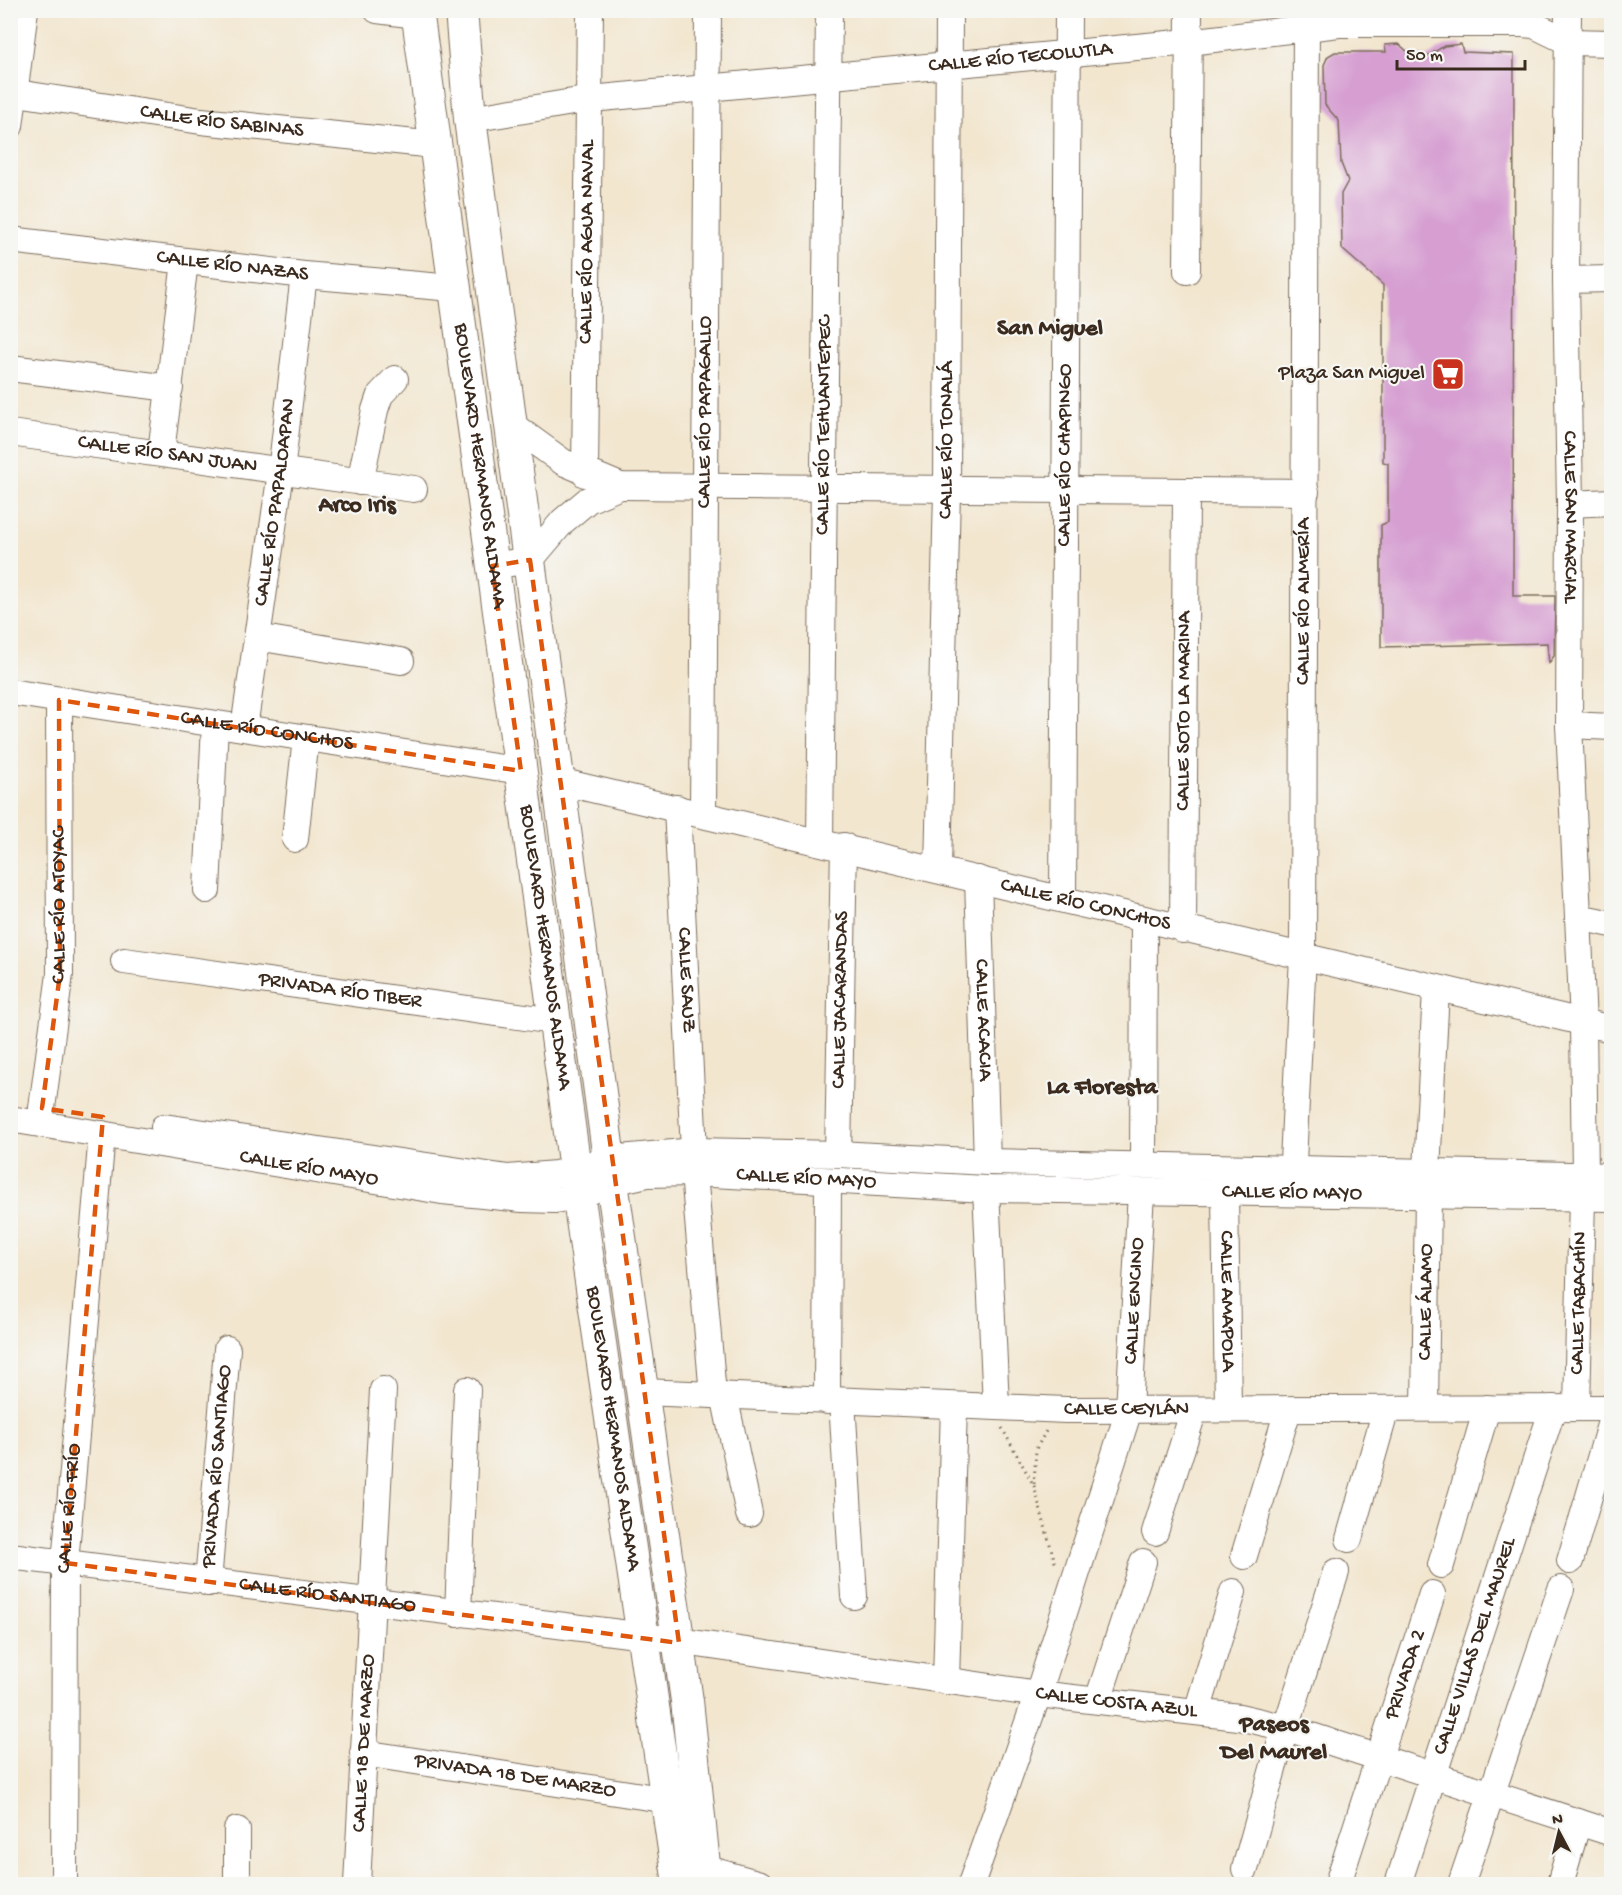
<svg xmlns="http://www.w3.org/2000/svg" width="1622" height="1895" font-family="'Gochi Hand',sans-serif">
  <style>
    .building { fill: #d69ed1 }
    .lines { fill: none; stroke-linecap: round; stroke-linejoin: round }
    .minor-casing { stroke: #7b6c5c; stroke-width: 28 }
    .major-casing { stroke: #7b6c5c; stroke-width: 34 }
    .path { stroke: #7b6c5c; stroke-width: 3; stroke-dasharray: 1.5 4.5; stroke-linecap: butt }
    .minor { stroke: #fff; stroke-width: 26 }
    .major { stroke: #fff; stroke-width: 32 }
    .marked { fill: none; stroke: #df570d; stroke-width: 4.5; stroke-dasharray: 12 8; stroke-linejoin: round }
    .labels { text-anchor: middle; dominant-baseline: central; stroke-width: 4.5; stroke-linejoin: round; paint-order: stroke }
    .street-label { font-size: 21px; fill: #3b2a1e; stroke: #f6f6f2 }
    .poi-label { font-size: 21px; fill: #3b2a1e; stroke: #f6f6f2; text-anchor: end }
    .quarter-label { font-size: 24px; font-weight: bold; fill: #3b2a1e; stroke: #f6f6f2 }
  </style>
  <rect width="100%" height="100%" fill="#f6f6f2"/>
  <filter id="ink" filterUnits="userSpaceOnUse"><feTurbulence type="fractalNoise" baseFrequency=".0167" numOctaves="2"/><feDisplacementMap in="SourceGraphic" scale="12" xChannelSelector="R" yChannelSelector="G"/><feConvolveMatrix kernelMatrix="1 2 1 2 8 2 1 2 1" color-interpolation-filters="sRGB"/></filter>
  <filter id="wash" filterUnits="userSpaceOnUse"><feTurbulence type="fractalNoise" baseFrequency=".008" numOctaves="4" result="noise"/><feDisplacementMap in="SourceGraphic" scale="24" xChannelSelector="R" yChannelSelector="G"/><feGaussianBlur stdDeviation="1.35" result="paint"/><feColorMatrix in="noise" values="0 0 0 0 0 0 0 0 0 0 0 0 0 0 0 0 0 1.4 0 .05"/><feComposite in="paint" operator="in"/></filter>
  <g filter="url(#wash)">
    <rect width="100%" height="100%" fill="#f2e6cf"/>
    <g id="blocks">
      <path class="building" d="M1399,44L1409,53L1417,56H1428L1444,46L1461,44L1463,52L1514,54L1513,596H1555L1554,656L1549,663L1547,643L1381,647V525L1388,522V463L1383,462V285L1342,249L1341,194L1348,181L1341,163L1339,121L1325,105L1324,65L1328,56L1335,52H1386L1385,45Z"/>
    </g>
  </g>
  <g filter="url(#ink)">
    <use href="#blocks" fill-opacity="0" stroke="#7b6c5c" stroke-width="1.5"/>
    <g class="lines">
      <g class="minor-casing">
        <g id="minor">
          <path d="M377,10L417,15"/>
          <path id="s1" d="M1568,10L1566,280L1570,504L1569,725L1583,1023L1585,1175"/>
          <path id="s2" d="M10,92L201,121L435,145"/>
          <path id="s3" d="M470,119L591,99L1189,42L1339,24H1522L1534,25L1569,42L1612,43"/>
          <path d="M10,126L25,10"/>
          <path id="s4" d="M10,240L304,275L453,288"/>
          <path d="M1187,271L1189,10"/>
          <path d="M1566,280L1612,279"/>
          <path d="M10,368L170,388"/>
          <path d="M512,425L563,462L620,486L1306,492"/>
          <path id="s5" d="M10,433L414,489"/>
          <path d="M161,452L185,262"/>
          <path id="s6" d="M585,474L590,10"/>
          <path d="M360,482L375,410L380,395L395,379"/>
          <path d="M1570,504L1612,502"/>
          <path d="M492,566L530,560L563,521L588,500L620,486"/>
          <path d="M257,637L401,661"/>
          <path id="s7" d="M10,692L521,771"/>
          <path d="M1569,725L1612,727"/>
          <path id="s8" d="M244,728L281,472L304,275"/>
          <path id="s9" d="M558,781L1612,1029"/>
          <path id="s10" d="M677,808L694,1151"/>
          <path id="s11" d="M703,814L708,10"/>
          <path d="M295,839L306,738"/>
          <path id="s12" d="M820,841L829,10"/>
          <path id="s13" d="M938,869L947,491L949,10"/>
          <path id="s14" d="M978,879L987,1162"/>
          <path d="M207,890L215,724"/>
          <path id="s15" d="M1063,899L1068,10"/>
          <path d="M1578,917L1612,924"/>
          <path id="s16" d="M1183,930L1186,492"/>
          <path id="s17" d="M124,961L554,1021"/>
          <path id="s18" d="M42,1108L60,974L59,700"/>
          <path id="s19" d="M10,1119L442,1191L522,1199L555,1200L579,1196L612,1182L647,1174L694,1173L986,1189L1612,1198"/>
          <path d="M164,1127L508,1178L556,1174L610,1159L694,1151L838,1154L987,1162L1612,1176"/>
          <path id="s20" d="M838,1154L844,846"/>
          <path d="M1143,1165L1144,920"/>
          <path d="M1427,1171L1436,989"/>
          <path d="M694,1173L713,1395"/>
          <path id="s21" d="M1292,1183L1303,956L1306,10"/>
          <path d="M986,1189L996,1406"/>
          <path id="s22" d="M1225,1193L1228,1409"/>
          <path id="s23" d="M643,1392L1066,1410L1612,1408"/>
          <path d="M724,1395L749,1514"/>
          <path d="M827,1401L828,1182"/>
          <path d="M842,1401L854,1596"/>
          <path id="s24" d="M1425,1408L1428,1194"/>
          <path id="s25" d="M1577,1408L1582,1198"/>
          <path d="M1155,1532L1194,1410"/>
          <path d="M1349,1539L1386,1409"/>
          <path id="s26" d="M10,1556L644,1636L1038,1694L1239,1717L1287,1728L1612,1833"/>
          <path d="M1244,1556L1288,1410"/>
          <path d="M1570,1561L1612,1418"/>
          <path d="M1441,1565L1487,1408"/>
          <path id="s27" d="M208,1583L227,1349"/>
          <path d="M458,1614L467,1390"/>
          <path d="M946,1681L954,1406"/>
          <path d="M1098,1700L1143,1562"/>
          <path d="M1197,1712L1233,1592"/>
          <path id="s28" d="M363,1753L668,1800"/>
          <path d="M237,1830V1884"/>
          <path d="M704,1868L760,1884"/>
          <path d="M1245,1869L1276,1758L1336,1572"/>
          <path id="s29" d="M1338,1883L1432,1594"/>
          <path id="s30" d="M64,1884L65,1563L102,1134"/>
          <path id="s31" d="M357,1884L383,1390"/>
          <path id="s32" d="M971,1884L1038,1694L1129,1410L1141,1192"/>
          <path id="s33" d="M1398,1884L1553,1408"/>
          <path d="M1461,1884L1561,1589"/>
          <path d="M1560,1884L1578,1822"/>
        </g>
      </g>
      <g class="major-casing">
        <g id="major">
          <path id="s34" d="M417,10L581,1213L679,1884"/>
          <path d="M461,10L470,119L612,1182L687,1701L706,1884"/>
        </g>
      </g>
      <g class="path">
        <path d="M1002,1428L1034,1486L1056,1566"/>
        <path d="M1034,1484L1036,1449L1046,1431"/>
      </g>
      <use href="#minor" class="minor"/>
      <use href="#major" class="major"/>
    </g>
  </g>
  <path class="marked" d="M530,560L679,1643L65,1563L103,1117L42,1108L60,974L59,700L521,771L492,566Z"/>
  <defs>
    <g id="supermarket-square" transform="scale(1.725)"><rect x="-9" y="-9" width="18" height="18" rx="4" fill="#c8321e" stroke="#f6f6f2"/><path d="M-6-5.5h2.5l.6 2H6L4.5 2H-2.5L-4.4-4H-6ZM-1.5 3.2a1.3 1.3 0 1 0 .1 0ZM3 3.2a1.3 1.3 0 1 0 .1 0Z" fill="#fff"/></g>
  </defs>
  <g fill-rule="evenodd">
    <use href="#supermarket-square" x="1448" y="374"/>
  </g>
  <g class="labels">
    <g class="street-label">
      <text stroke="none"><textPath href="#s3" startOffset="554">CALLE RÍO TECOLUTLA</textPath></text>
      <text stroke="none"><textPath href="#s2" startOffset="214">CALLE RÍO SABINAS</textPath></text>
      <text stroke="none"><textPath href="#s6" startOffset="232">CALLE RÍO AGUA NAVAL</textPath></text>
      <text stroke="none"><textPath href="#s4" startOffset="224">CALLE RÍO NAZAS</textPath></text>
      <text stroke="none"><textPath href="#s11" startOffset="402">CALLE RÍO PAPAGALLO</textPath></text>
      <text stroke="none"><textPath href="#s12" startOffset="416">CALLE RÍO TEHUANTEPEC</textPath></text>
      <text stroke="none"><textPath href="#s13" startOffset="429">CALLE RÍO TONALÁ</textPath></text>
      <text stroke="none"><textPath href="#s5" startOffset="159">CALLE RÍO SAN JUAN</textPath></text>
      <text stroke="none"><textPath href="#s15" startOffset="444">CALLE RÍO CHAPINGO</textPath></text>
      <text stroke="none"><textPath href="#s34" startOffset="460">BOULEVARD HERMANOS ALDAMA</textPath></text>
      <text stroke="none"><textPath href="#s8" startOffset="228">CALLE RÍO PAPALOAPAN</textPath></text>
      <text stroke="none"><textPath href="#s1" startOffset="507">CALLE SAN MARCIAL</textPath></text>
      <text stroke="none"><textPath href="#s21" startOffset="582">CALLE RÍO ALMERÍA</textPath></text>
      <text stroke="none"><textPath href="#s16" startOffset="219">CALLE SOTO LA MARINA</textPath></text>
      <text stroke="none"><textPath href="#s7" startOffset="260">CALLE RÍO CONCHOS</textPath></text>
      <text stroke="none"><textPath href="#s18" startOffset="204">CALLE RÍO ATOYAC</textPath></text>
      <text stroke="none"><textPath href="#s9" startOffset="542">CALLE RÍO CONCHOS</textPath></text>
      <text stroke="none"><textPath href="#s34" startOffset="946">BOULEVARD HERMANOS ALDAMA</textPath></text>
      <text stroke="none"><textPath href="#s10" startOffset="172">CALLE SAUZ</textPath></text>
      <text stroke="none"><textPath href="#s17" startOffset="218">PRIVADA RÍO TIBER</textPath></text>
      <text stroke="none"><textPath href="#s20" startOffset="154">CALLE JACARANDAS</textPath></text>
      <text stroke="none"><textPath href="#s14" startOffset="141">CALLE ACACIA</textPath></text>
      <text stroke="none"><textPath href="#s19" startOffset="303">CALLE RÍO MAYO</textPath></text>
      <text stroke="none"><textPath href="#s19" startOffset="807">CALLE RÍO MAYO</textPath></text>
      <text stroke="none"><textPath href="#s19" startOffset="1293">CALLE RÍO MAYO</textPath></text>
      <text stroke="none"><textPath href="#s32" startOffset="609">CALLE ENCINO</textPath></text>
      <text stroke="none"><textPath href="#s22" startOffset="108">CALLE AMAPOLA</textPath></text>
      <text stroke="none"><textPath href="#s24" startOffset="106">CALLE ÁLAMO</textPath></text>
      <text stroke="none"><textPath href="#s25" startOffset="105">CALLE TABACHÍN</textPath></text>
      <text stroke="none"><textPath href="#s23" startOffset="484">CALLE CEYLÁN</textPath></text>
      <text stroke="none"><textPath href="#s34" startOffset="1432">BOULEVARD HERMANOS ALDAMA</textPath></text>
      <text stroke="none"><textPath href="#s27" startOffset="117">PRIVADA RÍO SANTIAGO</textPath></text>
      <text stroke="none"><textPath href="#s30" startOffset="376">CALLE RÍO FRÍO</textPath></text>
      <text stroke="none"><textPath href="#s26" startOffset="320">CALLE RÍO SANTIAGO</textPath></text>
      <text stroke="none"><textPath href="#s33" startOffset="250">CALLE VILLAS DEL MAUREL</textPath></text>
      <text stroke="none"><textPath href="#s29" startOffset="219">PRIVADA 2</textPath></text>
      <text stroke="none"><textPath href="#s26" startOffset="1116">CALLE COSTA AZUL</textPath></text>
      <text stroke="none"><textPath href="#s31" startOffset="141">CALLE 18 DE MARZO</textPath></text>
      <text stroke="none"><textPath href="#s28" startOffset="154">PRIVADA 18 DE MARZO</textPath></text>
    </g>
    <g class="poi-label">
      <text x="1425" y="374">Plaza San Miguel</text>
    </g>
    <g class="quarter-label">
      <text x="1050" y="329">San Miguel</text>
      <text x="357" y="506">Arco Iris</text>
      <text x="1102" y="1088">La Floresta</text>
      <text x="1274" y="1725">Paseos<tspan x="1274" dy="28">Del Maurel</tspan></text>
    </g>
  </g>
  <rect width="1622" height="1895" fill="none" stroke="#f6f6f2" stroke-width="36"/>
  <g transform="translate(1559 1832) rotate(353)" stroke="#f6f6f2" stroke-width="4.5" paint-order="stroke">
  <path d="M0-4.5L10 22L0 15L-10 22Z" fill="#3b2a1e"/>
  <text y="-9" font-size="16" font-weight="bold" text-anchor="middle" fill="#3b2a1e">N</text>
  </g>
  <path d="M1397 60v9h128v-9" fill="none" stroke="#3b2a1e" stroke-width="3"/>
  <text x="1406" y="60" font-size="18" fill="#3b2a1e" stroke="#f6f6f2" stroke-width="4.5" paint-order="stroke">50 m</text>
</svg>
